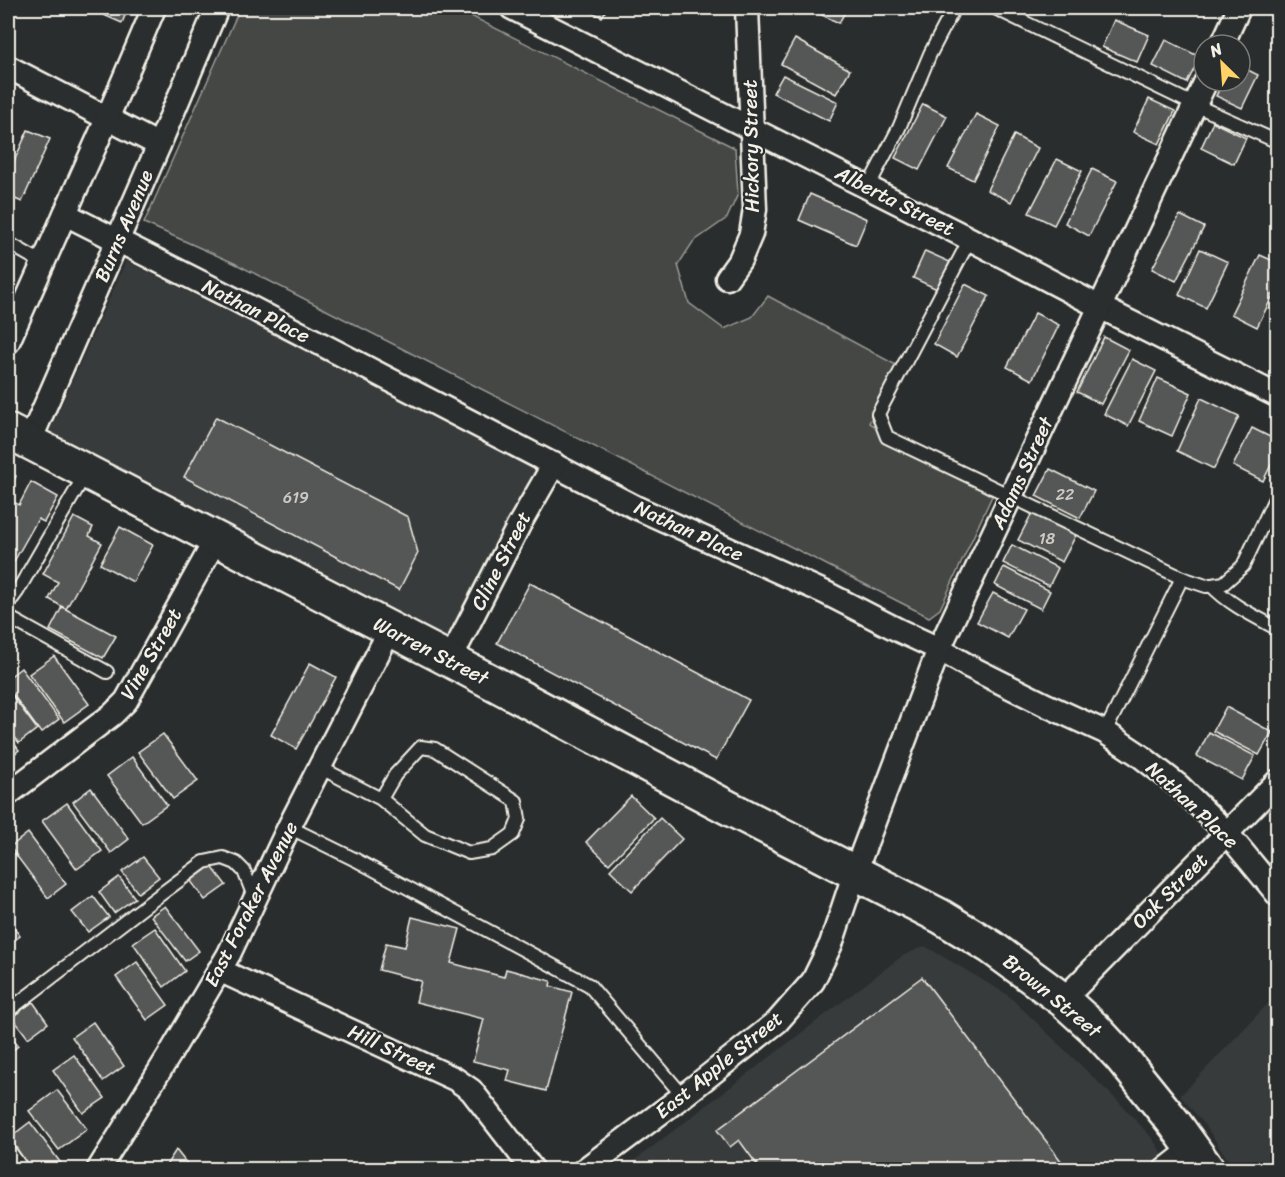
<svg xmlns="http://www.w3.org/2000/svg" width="1285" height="1177" font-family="Sriracha,sans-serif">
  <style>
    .built { fill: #373a3a }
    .green { fill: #444645; stroke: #9c9c96; stroke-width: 1.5 }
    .building { fill: #555756; stroke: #f4f1e8; stroke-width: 1.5 }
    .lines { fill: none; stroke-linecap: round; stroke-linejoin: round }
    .lane-casing { stroke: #f4f1e8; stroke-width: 16 }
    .street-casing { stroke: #f4f1e8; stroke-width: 27 }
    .secondary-casing { stroke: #f4f1e8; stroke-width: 38 }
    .lane { stroke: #2a2d2e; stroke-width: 12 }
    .street { stroke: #2a2d2e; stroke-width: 22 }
    .secondary { stroke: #2a2d2e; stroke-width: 33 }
    .labels { text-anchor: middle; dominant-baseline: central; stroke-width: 4.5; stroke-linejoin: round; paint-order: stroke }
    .number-label { font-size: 16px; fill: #cccac4 }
    .street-label { font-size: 20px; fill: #f4f1e8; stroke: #2a2d2e }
  </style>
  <rect width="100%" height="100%" fill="#2a2d2e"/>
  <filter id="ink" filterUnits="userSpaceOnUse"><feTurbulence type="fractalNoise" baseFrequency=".0167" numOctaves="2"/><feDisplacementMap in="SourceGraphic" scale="12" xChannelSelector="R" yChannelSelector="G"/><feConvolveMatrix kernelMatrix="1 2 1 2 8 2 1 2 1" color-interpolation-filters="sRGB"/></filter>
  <g filter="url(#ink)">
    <g class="built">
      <path d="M126,261L538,466L447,649L46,439Z"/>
      <path d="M925,946L1008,995L1118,1101L1152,1138L1172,1169L622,1170L902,956Z"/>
      <path d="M1277,994V1169H1234L1205,1125L1180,1096Z"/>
    </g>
    <path class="green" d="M240,8H455L735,148L738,194L727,218L693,242L678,265L689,303L724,329L752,317L768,296L898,366L869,423L992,496L940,609L929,617L234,263L144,223Z"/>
    <g class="building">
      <path d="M88,8H128L122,23Z"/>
      <path d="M584,8H607L602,17Z"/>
      <path d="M807,8H847L839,23Z"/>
      <path d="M1114,20L1149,35L1137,62L1102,47Z"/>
      <path d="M795,39L850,70L836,94L781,64Z"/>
      <path d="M1166,40L1200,57L1187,83L1153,66Z"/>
      <path d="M1240,66L1258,75L1242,108L1216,96L1223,81H1240Z"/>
      <path d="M783,75L838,102L829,121L773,93Z"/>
      <path d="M1149,99L1175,111L1159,144L1133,132Z"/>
      <path d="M923,104L947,116L919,170L895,158Z"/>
      <path d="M976,114L1000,126L973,180L948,168Z"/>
      <path d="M1213,122L1246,138L1234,164L1201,148Z"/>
      <path d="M28,130L50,139L22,202L8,196V175Z"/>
      <path d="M1014,135L1038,148L1011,202L987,190Z"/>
      <path d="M1057,159L1082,171L1054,225L1029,213Z"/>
      <path d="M1092,169L1117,181L1089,236L1065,223Z"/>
      <path d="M810,194L867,219L856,245L799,220Z"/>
      <path d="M1180,215L1204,227L1176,281L1152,269Z"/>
      <path d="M1200,249L1228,262L1206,308L1179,295Z"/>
      <path d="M925,251L950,262L937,289L913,278Z"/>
      <path d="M1260,255L1278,263V285L1257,327L1231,314Z"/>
      <path d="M965,284L989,296L957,357L934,344Z"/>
      <path d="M1035,313L1059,325L1032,380L1007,367Z"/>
      <path d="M1104,337L1129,350L1101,404L1077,392Z"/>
      <path d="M1132,359L1156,371L1128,426L1104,414Z"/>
      <path d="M1158,378L1191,393L1172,436L1139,421Z"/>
      <path d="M1201,398L1239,416L1214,469L1177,451Z"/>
      <path d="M216,417L408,517L418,553L399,590L184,477Z"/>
      <path d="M1252,428L1278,441V451L1263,481L1233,466Z"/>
      <path d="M1050,469L1094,491L1080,518L1036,496Z"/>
      <path d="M8,472L16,476L8,494Z"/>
      <path d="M31,482L58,497L44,522L38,519L8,572V504L10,500L19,505Z"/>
      <path d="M1032,513L1076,535L1062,562L1018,540Z"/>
      <path d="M74,517L93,527L89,536L102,543L66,609L49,599L58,582L43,574Z"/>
      <path d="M120,527L153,545L133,582L100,564Z"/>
      <path d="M1012,545L1058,568L1049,586L1003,563Z"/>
      <path d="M1004,567L1050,591L1041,609L995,585Z"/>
      <path d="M530,583L749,700L716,760L497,643Z"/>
      <path d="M993,593L1024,609L1008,638L977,622Z"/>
      <path d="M62,607L116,636L103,658L50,630Z"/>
      <path d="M54,656L89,704L64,722L29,674Z"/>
      <path d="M310,663L336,677L296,749L271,735Z"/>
      <path d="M21,668L59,719L41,733L8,688V678Z"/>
      <path d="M8,690L37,729L19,743L8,728Z"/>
      <path d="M1226,707L1272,732L1259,755L1213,731Z"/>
      <path d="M1209,732L1255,756L1242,780L1197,756Z"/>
      <path d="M163,734L198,781L173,799L138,752Z"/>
      <path d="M8,735L19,750L8,759Z"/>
      <path d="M132,757L167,805L142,823L107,776Z"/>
      <path d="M91,788L129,839L111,853L73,802Z"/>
      <path d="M631,796L654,818L609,864L586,842Z"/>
      <path d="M67,803L102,851L77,869L42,821Z"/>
      <path d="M660,818L682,839L632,891L610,870Z"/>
      <path d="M28,833L66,884L48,898L10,847Z"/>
      <path d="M143,857L159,877L138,893L122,872Z"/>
      <path d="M210,864L226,885L205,900L190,880Z"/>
      <path d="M119,877L135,898L114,913L99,892Z"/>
      <path d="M93,896L109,917L88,932L72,912Z"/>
      <path d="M165,906L199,951L185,961L151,916Z"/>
      <path d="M412,917L460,929L451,963L504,977L506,969L551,981L550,986L572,992L546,1091L507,1081L510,1070L473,1061L484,1019L416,1002L421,981L379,970L386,943L405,947Z"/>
      <path d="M8,919L20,936L8,945Z"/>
      <path d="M155,928L185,971L164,987L133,943Z"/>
      <path d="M137,962L168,1005L147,1020L116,977Z"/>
      <path d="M922,977L1068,1170H761L739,1140L730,1147L717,1130Z"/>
      <path d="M33,1002L48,1023L28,1038L12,1017Z"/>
      <path d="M93,1022L124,1066L103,1081L72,1037Z"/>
      <path d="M8,1032L18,1046L8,1054Z"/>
      <path d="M74,1055L105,1098L83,1113L53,1070Z"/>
      <path d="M57,1090L87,1129L59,1150L29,1111Z"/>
      <path d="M30,1122L66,1170H31L8,1139Z"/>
      <path d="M176,1150L192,1170H163Z"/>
    </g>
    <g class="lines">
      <g class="lane-casing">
        <g id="lane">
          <path d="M995,8L1195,105L1278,142"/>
          <path d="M868,187L899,128L930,54L954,8"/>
          <path d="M970,239L878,414L887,437L1182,578"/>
          <path d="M8,243L43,263"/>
          <path d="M1211,585C1230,605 1254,616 1278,629"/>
          <path d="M8,604L17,592L86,473"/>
          <path d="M8,617L107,672"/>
          <path d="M1105,732L1182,578L1206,586L1224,583L1243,566L1278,492"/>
          <path d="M319,767L381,799L425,835L469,853L492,849L513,834L519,819L516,801L435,749L421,747L395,775L381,799"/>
          <path d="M289,827L356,860L589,985L683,1096"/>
          <path d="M8,1011L145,906L204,862L223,858L236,863L244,871L255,899"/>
          <path d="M8,1149L23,1170"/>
        </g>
      </g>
      <g class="street-casing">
        <g id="street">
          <path d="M512,8L970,239L1100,307L1278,396"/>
          <path d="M1222,45L1239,8"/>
          <path d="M8,67L159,145"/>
          <path d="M65,214L238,301L635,507L826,593L900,631L939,649L970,667L1046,705L1105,732L1138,754L1179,786L1227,833L1278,895"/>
          <path d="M727,278L740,260L751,234L755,209L747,8"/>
          <path d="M8,342L107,119L154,8"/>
          <path d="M29,443L159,145L217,8"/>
          <path d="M450,660L519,525L554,464"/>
          <path d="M8,794L113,714L126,701L216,539"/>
          <path d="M219,970L455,1079L471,1090L533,1170"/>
          <path d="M1063,1000L1278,781"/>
          <path d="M98,1170L170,1054L229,954L289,827L390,630"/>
          <path d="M584,1170L683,1096L777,1022L813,981L831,944L855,872L939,649L1206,81"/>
          <path d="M1165,1170L1193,1148"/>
        </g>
      </g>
      <g class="secondary-casing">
        <path id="secondary" d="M8,431L450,660L727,807L940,916L991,947L1063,1000L1095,1029L1121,1057L1175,1124L1208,1170"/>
      </g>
      <use href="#lane" class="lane"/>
      <use href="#street" class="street"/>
      <use href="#secondary" class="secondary"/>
    </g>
  </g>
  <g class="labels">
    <g class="number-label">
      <text x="1065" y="494">22</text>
      <text x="296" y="497">619</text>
      <text x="1047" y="538">18</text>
    </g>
    <g class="street-label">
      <text transform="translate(751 146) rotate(-91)">Hickory Street</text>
      <text transform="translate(895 201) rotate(27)">Alberta Street</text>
      <text transform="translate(124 226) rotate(-67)">Burns Avenue</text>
      <text transform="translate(256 311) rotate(27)">Nathan Place</text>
      <text transform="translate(1022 473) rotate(-65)">Adams Street</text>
      <text transform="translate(689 531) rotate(25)">Nathan Place</text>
      <text transform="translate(501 561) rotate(-63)">Cline Street</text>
      <text transform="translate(431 651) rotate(27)">Warren Street</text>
      <text transform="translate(151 654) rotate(-60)">Vine Street</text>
      <text transform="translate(1192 805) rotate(43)">Nathan Place</text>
      <text transform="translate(1170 891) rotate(-45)">Oak Street</text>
      <text transform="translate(251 904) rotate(-63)">East Foraker Avenue</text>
      <text transform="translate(1052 996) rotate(39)">Brown Street</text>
      <text transform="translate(392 1050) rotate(25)">Hill Street</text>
      <text transform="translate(719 1065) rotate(-39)">East Apple Street</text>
    </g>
  </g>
  <rect width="1285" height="1177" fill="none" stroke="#2a2d2e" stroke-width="30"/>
  <rect x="15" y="15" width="1255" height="1147" fill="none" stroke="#f4f1e8" stroke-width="2" filter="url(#ink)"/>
  <g transform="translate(1222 63) rotate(335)"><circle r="28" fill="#2a2d2e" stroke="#7b7b78" stroke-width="1.5"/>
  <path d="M0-4.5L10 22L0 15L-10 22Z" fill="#ffd166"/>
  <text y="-9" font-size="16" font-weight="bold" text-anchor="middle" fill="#f4f1e8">N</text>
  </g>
</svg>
